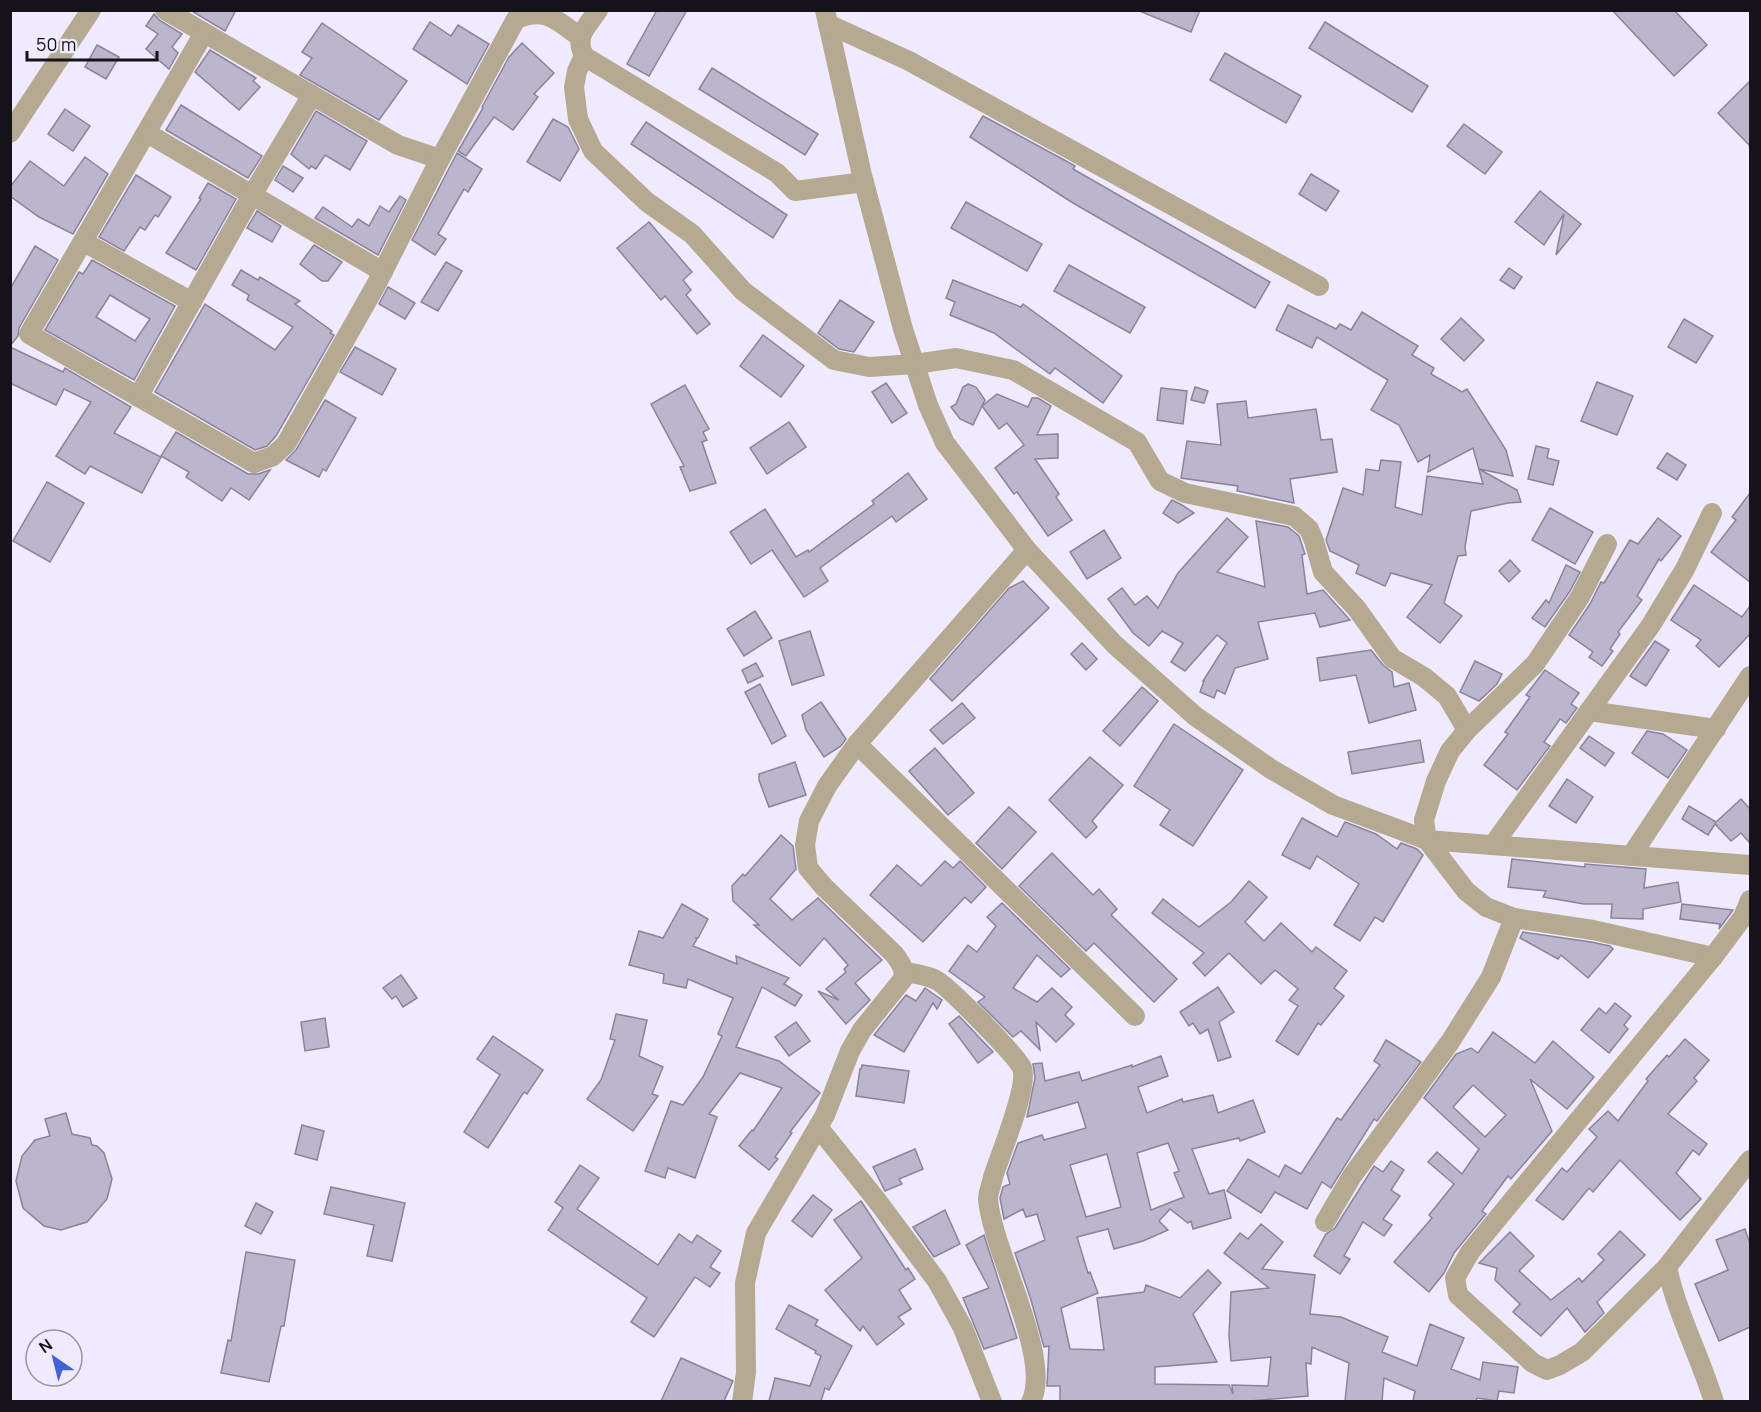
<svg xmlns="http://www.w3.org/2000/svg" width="1761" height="1412" font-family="Manrope,sans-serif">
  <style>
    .building { fill: #bcb5cd; stroke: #8a839a; stroke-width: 1.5; fill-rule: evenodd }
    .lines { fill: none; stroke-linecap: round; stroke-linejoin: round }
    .minor { stroke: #b5a992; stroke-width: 20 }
  </style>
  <rect width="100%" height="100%" fill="#efeafe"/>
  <g class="building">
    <path d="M190,10H236L225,31Z"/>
    <path d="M657,10H687L649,76L627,64Z"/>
    <path d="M1137,10H1200L1191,32Z"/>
    <path d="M1612,10H1674L1707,45L1674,76Z"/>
    <path d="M154,14L159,20L182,34L172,47L178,53L169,69L146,49L158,34L146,26Z"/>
    <path d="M430,22L451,36L458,25L489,44L467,84L413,49Z"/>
    <path d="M1325,22L1428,86L1412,112L1309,48Z"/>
    <path d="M322,23L407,81L379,120L300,75L312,58L302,52Z"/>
    <path d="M522,43L554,73L534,94L538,97L513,130L494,117L466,156L458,151L483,108L482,107L509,57Z"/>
    <path d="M97,45L119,57L106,79L85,67Z"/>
    <path d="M210,50L256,78L253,81L260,87L239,110L195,72Z"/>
    <path d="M1225,53L1301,96L1286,123L1210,80Z"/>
    <path d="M712,68L818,134L805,155L699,89Z"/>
    <path d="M1750,81V146L1718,113Z"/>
    <path d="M181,105L262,156L248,178L166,130Z"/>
    <path d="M65,109L90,126L73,151L48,134Z"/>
    <path d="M316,111L367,141L350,170L325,155L316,169L311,166L309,169L291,154Z"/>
    <path d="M983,116L1066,161L1075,166L1073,169L1270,282L1255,308L1073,203L970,137Z"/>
    <path d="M553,119L568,127L579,149L560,181L527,162Z"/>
    <path d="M646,122L787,215L773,238L631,144Z"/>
    <path d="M1464,124L1502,152L1485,174L1447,146Z"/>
    <path d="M457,153L482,169L468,192L464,189L438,234L446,239L435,255L412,240Z"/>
    <path d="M85,157L108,174L73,234L39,217L10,196V187L30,161L64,186Z"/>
    <path d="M283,166L303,178L293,192L275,180Z"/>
    <path d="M1311,174L1339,191L1326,211L1299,194Z"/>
    <path d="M136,175L171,197L158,217L155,215L145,230L140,227L124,251L99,237Z"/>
    <path d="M208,183L236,199L196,270L166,253L201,199L199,198Z"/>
    <path d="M1540,191L1581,224L1556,255L1564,214L1544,245L1515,222Z"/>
    <path d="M400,196L406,200L378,255L315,218L323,207L352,227L358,219L369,226L380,206L389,212Z"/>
    <path d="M966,202L1042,244L1027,271L951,228Z"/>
    <path d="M257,211L281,226L272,242L247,228Z"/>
    <path d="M649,222L692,272L683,280L691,290L686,295L710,324L697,334L665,296L661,300L617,248Z"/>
    <path d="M314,245L342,262L328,281H322L300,264Z"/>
    <path d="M35,246L58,260L19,328L18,336L10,346V289Z"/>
    <path d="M92,260L175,306L134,380L45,330L79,272L83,274ZM110,295L150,319L135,341L96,317Z"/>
    <path d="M446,262L462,271L438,311L421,302Z"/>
    <path d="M1069,265L1145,307L1130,333L1054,291Z"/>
    <path d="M1509,268L1522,277L1514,289L1500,280Z"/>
    <path d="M241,270L258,280L260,277L300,301L295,304L332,331L330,333L334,335L276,436L267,446L255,450L155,392L205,304L275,350L293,327L247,300L249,295L232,285Z"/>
    <path d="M953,280L1021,307L1023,304L1122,376L1103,403L1055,368L1050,374L994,333L950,315L955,302L946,298Z"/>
    <path d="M388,287L415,303L405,319L379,304Z"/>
    <path d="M840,300L874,322L854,352L839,349L818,333Z"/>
    <path d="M1288,305L1336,329L1340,324L1351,330L1362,312L1418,346L1412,355L1434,368L1431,374L1462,392L1467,389L1506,450L1513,476L1479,469L1517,490L1521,502L1508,503L1471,511L1465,547L1466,555L1458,556L1444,603L1462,616L1440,643L1407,617L1432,585L1391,573L1385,586L1356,573L1359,565L1330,551L1326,540L1343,488L1363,495L1366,469L1379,471L1381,460L1401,462L1395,507L1422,515L1427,476L1483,484L1473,448L1428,472L1430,455L1418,462L1399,425L1371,410L1388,380L1317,337L1312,348L1276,330Z"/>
    <path d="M1461,318L1484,340L1464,361L1441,339Z"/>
    <path d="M1684,319L1713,336L1696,363L1668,347Z"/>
    <path d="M763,335L804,366L781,397L740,366Z"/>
    <path d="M10,347L63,372L65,368L131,407L114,433L161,457L142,493L90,466L85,474L56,456L91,402L64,389L56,405L10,383Z"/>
    <path d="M355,347L396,369L382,395L340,372Z"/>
    <path d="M1597,382L1633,396L1617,435L1581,421Z"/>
    <path d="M886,383L907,413L892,423L872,392Z"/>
    <path d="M968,384L976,387L985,400L982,406L997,394L1028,407L1032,398H1038L1051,406L1037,435L1058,434V458L1035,459L1059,494L1056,497L1072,520L1048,536L1017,492L1014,494L995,468L1024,445L1007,423L999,429L982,406L973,425L960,419L951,407L956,404L963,387Z"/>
    <path d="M685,385L709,429L703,432L707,440L702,442L716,483L690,491L680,467L684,466L651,404Z"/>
    <path d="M1195,387L1208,391L1204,403L1191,400Z"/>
    <path d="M1161,388L1187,391L1183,424L1157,420Z"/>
    <path d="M325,400L356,418L326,471L323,469L319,477L286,460L296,450Z"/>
    <path d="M1246,401L1248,418L1316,409L1321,440L1332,439L1337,472L1290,479L1294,503L1237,491L1238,486L1181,478L1187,441L1221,445L1217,404Z"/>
    <path d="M789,422L806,447L767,474L750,448Z"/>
    <path d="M176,432L248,474H258L270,470L249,500L231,488L222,501L186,477L189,472L161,456Z"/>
    <path d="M1536,446L1549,449L1547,458L1559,461L1553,485L1528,479Z"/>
    <path d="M1667,453L1686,465L1677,480L1657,468Z"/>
    <path d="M908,473L927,499L896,522L892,516L820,568L828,581L804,597L772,550L751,564L730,532L765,509L796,557L808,550L809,552L874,504L872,501Z"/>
    <path d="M47,482L84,503L50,562L13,541Z"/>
    <path d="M1750,493V582L1711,552L1736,520L1732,517Z"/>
    <path d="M1172,500L1182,505L1194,513L1178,523L1163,513Z"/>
    <path d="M1550,508L1593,532L1575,564L1532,540Z"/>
    <path d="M1227,518L1248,537L1217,572L1265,587L1256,521L1288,527L1299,536L1305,554L1302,555L1307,594L1323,590L1350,620L1320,627L1315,613L1258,622L1268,659L1235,668L1225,694L1217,690L1214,698L1200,692L1204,681H1203L1227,643L1217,635L1185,671L1171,662L1183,643L1162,631L1149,646L1133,633L1108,599L1122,588L1135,605L1147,596L1158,608L1178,573Z"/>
    <path d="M1658,518L1681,536L1661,561L1659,559L1637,596L1642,600L1618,632L1620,634L1610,649L1613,651L1602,666L1589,657L1593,652L1569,635L1590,604L1601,582L1604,583L1630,540L1638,544Z"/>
    <path d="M1104,530L1121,558L1087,579L1070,552Z"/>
    <path d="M1510,560L1520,571L1509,582L1499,571Z"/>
    <path d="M1566,565L1580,572L1570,591L1545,627L1532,618L1546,600L1549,603Z"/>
    <path d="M1023,581L1049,608L952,701L930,679L1009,588Z"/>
    <path d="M1694,585L1742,617L1750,606V634L1719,667L1696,646L1701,640L1671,620Z"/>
    <path d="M755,611L772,638L744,656L727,629Z"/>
    <path d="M810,631L824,675L792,685L779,641Z"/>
    <path d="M1655,641L1669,650L1646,686L1630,676Z"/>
    <path d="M1082,643L1097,659L1086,670L1071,654Z"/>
    <path d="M1371,650L1383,665L1392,672L1394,687L1409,683L1416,710L1369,723L1356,675L1320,681L1317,658Z"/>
    <path d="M1475,661L1502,674L1497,684L1479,701L1460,692Z"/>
    <path d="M756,663L763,676L748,683L742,670Z"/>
    <path d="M1545,670L1579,693L1571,704L1577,708L1566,723L1560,719L1544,742L1550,746L1517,790L1484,765L1508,734L1505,732L1530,697L1526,695Z"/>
    <path d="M760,684L786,736L772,744L745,692Z"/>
    <path d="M1142,687L1158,701L1120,746L1103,731Z"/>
    <path d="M821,702L846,739L841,746L824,757L806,730L802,715Z"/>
    <path d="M962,703L975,718L943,744L930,730Z"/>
    <path d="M1174,724L1243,770L1193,846L1160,825L1170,810L1134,786Z"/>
    <path d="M1647,731L1663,734L1687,750L1668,778L1632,753Z"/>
    <path d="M1589,736L1614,753L1605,766L1580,748Z"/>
    <path d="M1420,740L1424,762L1352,774L1348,752Z"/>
    <path d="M935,748L974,793L948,815L909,771Z"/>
    <path d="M1090,757L1123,785L1092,821L1097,827L1086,838L1049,800Z"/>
    <path d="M795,762L806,795L769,807L759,780V774Z"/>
    <path d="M1567,779L1593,797L1576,823L1549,806Z"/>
    <path d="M1741,799L1750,809V843L1741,833L1731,841L1715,824L1708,835L1682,819L1689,806L1716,822L1715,823Z"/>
    <path d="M1009,807L1036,832L1002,869L976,843Z"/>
    <path d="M1302,818L1337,837L1345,822L1376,834L1397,849L1401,843L1417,849L1423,855L1383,922L1375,917L1360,941L1334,925L1359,884L1317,856L1310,869L1282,855Z"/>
    <path d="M781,835L793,846L796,869L770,899L792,920L818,898L882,960L855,983L870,1000L846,1024L818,991L839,1000L826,989L846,972L844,969L848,965L827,941L824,938L800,966L754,925H759L733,901L732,886L743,874L745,876Z"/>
    <path d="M1052,853L1093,895L1099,889L1117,909L1111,915L1177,979L1154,1002L1094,943L1086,951L1019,886Z"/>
    <path d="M1512,859L1585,867V864L1646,869L1644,888L1678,882L1681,902L1643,909V919L1611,918L1612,904H1584L1543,897L1546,891L1508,887Z"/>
    <path d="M945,861L953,868L960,861L986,887L971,903L965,897L923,942L870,895L897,865L921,886Z"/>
    <path d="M1249,881L1267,897L1245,922L1264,941L1281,923L1312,952L1316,947L1347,971L1334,988L1344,996L1321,1025L1318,1023L1298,1055L1276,1041L1298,1006L1289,1000L1298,989L1275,970L1261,984L1229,953L1205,976L1193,963L1204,953L1152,913L1163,899L1199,927L1231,902Z"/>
    <path d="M1002,903L1070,969L1061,977L1037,955L1013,988L1037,1002L1052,988L1072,1007L1065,1015L1074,1024L1056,1042L1036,1022L1040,1050L1021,1031L1013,1037L978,1002L985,997L949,971L968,945L977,952L996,926L987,917Z"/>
    <path d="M682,904L708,919L698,938H696L697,939L693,946L737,964L736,956L789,978L784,984L802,995L795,1006L762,987L736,1047L779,1061L820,1093L790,1132L792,1133L775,1157L778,1159L769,1170L739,1146L752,1130L753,1131L782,1088L740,1073L709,1114L717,1117L695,1178L668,1168L665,1178L645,1171L671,1101L683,1105L703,1077L722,1036L718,1034L733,998L688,979L686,988L663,983L664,974L629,965L639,931L663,938Z"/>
    <path d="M1682,904L1733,910L1719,929L1720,924L1680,919Z"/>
    <path d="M1523,932L1591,942L1610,946L1613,949L1588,978L1561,955L1558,959L1520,938Z"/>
    <path d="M401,975L417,998L403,1007L396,996L392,999L383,988Z"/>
    <path d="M1218,987L1234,1012L1219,1022L1231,1057L1218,1061L1208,1029L1200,1034L1193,1023L1189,1026L1180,1012Z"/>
    <path d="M925,988L942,1000L937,1009L933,1003L904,1052L874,1035L906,995L916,1001Z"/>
    <path d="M1615,1003L1631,1016L1624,1025L1628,1029L1609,1053L1581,1030L1599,1008L1606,1014Z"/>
    <path d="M616,1014L647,1020L639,1056L663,1067L652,1094L658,1096L633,1131L587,1099L601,1080L615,1040L610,1039Z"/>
    <path d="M959,1016L993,1052L978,1063L949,1024Z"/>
    <path d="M325,1018L329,1047L305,1051L301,1022Z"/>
    <path d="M796,1022L810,1041L789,1056L775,1037Z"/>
    <path d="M1493,1032L1535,1063L1553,1041L1594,1077L1567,1109L1530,1079L1552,1131L1511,1179L1508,1176L1482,1211L1486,1214L1454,1253L1444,1273L1429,1292L1394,1262L1432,1218L1429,1215L1454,1184L1428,1162L1437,1152L1462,1174L1479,1149L1424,1098L1456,1054L1471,1048L1478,1053ZM1473,1085L1506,1115L1485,1137L1453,1107Z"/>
    <path d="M493,1036L543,1070L527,1094L524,1092L488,1148L464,1132L500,1075L477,1059Z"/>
    <path d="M1685,1039L1709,1060L1694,1078L1697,1081L1668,1114L1707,1144L1699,1155L1693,1150L1676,1173L1701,1199L1680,1220L1620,1160L1593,1192L1589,1188L1563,1220L1536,1200L1562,1168L1567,1172L1597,1137L1589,1129L1608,1111L1618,1121L1648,1081L1646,1079L1667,1055L1669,1057Z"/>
    <path d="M1386,1040L1421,1062L1377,1121L1374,1119L1331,1188L1322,1182L1307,1209L1275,1192L1261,1213L1227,1191L1248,1159L1279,1177L1285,1165L1301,1174L1337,1118L1341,1120L1380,1065L1374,1061Z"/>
    <path d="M1161,1056L1168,1076L1138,1087L1147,1113L1182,1099L1183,1102L1213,1095L1218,1113L1253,1100L1265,1132L1240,1141L1239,1138L1192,1149L1209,1194L1224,1190L1231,1218L1193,1229L1191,1221L1188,1223L1170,1209L1159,1221L1168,1230L1143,1241L1114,1249L1108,1229L1077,1237L1088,1273L1090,1272L1098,1293L1061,1308L1070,1349L1104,1350L1097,1298L1144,1292L1146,1285L1180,1298L1208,1270L1221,1283L1193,1314L1217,1362L1155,1367V1384L1229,1385L1233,1394L1232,1385L1268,1386L1271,1357L1231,1361L1229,1335L1231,1292L1269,1288L1224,1253L1240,1233L1248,1239L1261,1224L1283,1242L1262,1269L1315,1275L1310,1314L1341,1317L1388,1337L1382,1352L1417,1366L1430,1324L1464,1338L1451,1369L1480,1380L1483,1362L1518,1367L1514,1393L1499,1391L1497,1401L1477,1398L1476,1401H1413L1415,1391L1384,1378L1382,1401H1345L1349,1363L1312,1347L1311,1364L1306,1363L1308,1396L1250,1401H1060V1386H1047L1049,1346L1044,1347L1031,1300L1015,1253L1045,1240L1037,1214L1026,1217L1023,1209L1004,1219L1000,1198L1003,1187L1010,1184L1007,1173L1018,1143L1042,1135L1044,1140L1086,1128L1078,1102L1027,1117L1035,1078L1033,1064L1042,1063L1045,1081L1079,1072L1082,1081L1132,1065V1067ZM1168,1143L1179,1171L1174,1173L1184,1197L1151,1210L1137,1153ZM1107,1154L1121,1207L1086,1217L1070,1165Z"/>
    <path d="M862,1065L909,1071L904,1103L856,1096L860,1069H861Z"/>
    <path d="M66,1113L72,1134L90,1138L92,1145L97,1146L104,1153L112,1179L107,1199L87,1222L61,1230L44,1226L23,1208L16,1181L22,1156L35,1140L50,1136L45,1119Z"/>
    <path d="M302,1125L324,1131L317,1160L295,1154Z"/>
    <path d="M915,1149L923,1169L899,1179L902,1184L885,1191L873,1167Z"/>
    <path d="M1391,1161L1404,1170L1391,1190L1400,1196L1383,1219L1392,1225L1384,1236L1363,1222L1344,1256L1350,1259L1340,1274L1314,1256L1326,1234L1335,1228L1374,1166L1383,1172Z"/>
    <path d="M580,1165L599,1178L577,1209L658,1265L679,1234L692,1243L697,1235L721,1251L710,1267L720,1273L710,1287L695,1277L654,1337L631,1322L647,1298L548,1230L563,1208L555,1202Z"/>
    <path d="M331,1187L405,1203L392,1261L367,1256L374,1225L324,1214Z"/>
    <path d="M813,1195L832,1210L812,1237L792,1221Z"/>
    <path d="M861,1201L906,1270L908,1268L915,1279L899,1290L911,1309L898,1317L904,1324L877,1345L863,1326L860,1331L825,1290L862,1258L834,1220Z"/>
    <path d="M256,1203L273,1212L261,1234L245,1226Z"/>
    <path d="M945,1210L960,1244L934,1257L913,1227Z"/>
    <path d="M1745,1229L1750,1244V1327L1719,1341L1695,1284L1728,1270L1716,1240Z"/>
    <path d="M1620,1231L1645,1255L1597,1302L1604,1313L1585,1332L1567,1308L1541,1336L1513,1312L1520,1304L1495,1280L1497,1268L1479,1263L1510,1232L1534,1256L1519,1271L1551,1300L1579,1278L1582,1282L1604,1260L1598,1254Z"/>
    <path d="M984,1235L1017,1338L984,1349L963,1298L989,1288L966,1245Z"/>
    <path d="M246,1252L295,1260L284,1326H281L269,1382L221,1373L228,1340L231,1341Z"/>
    <path d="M789,1305L818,1320L815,1325L852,1346L829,1390L825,1388L821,1401H769L775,1378L810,1386L821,1356L815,1353L816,1351L776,1329Z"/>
    <path d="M681,1358L733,1381L724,1401H661Z"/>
  </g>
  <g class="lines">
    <g class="minor">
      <path d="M165,10L398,145L440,159"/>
      <path d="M598,10C587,27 574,36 584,56L777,173L795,191L864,182"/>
      <path d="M825,10L862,175L903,329L928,405L945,443L1027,550L1114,644L1195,716L1271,769L1333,805L1427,840L1750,865"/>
      <path d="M828,24L909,61L1319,286"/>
      <path d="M204,33L29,334L254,463L273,456L286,444L376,285L440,159L516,19C546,6 557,21 580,37"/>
      <path d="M584,56L577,71L574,87L578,119L593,151L647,202L692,234L743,291L834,360L869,367L915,364L956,358L1013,370L1137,442L1160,481L1185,493L1294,516L1309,529L1314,541L1323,572L1357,609L1392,658L1424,677L1447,696L1467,730"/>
      <path d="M10,133L91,10"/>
      <path d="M147,133L383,272"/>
      <path d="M84,242L192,302"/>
      <path d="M138,397L252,195L312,95"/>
      <path d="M1607,544L1580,597L1535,664L1467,730L1450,751L1436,781L1424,820L1427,840L1466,891L1486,907L1514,918L1593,930L1713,957"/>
      <path d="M1589,711L1716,729"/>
      <path d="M857,744L1135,1016"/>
      <path d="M1493,845L1651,625L1685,569L1712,513"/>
      <path d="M1631,856L1750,676"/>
      <path d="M1750,900L1743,917L1713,957L1470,1252L1455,1278L1458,1295L1533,1363L1547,1370L1560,1365L1582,1352L1667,1267L1750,1160"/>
      <path d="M905,972C914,974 927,975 936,980C947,985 1017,1056 1022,1068C1029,1086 1000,1155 993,1177C992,1184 988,1192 988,1199C992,1251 1053,1358 1031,1402"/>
      <path d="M818,1127L875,1198L937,1281L963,1328L992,1402"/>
      <path d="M1325,1222L1352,1176L1450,1042L1491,977L1514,918"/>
      <path d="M1667,1267C1677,1314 1700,1356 1714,1402"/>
      <path d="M742,1402L746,1372L745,1283L756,1233L825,1115L850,1051L862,1030L903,979C905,969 901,963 894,954L824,887L808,868L805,845L809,821L827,786L857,744L1027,550"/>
    </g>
  </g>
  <rect width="1761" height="1412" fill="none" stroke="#15121b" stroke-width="24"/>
  <g transform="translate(54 1358) rotate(325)"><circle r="28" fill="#efeafe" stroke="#9894a3" stroke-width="1.5"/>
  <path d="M0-4.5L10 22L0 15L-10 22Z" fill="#4163d5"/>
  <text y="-9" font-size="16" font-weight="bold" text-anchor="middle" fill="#15121b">N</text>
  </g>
  <path d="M27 51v9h130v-9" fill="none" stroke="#15121b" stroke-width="3"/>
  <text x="36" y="51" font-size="18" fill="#15121b" stroke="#efeafe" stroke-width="4.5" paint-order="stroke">50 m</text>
</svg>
